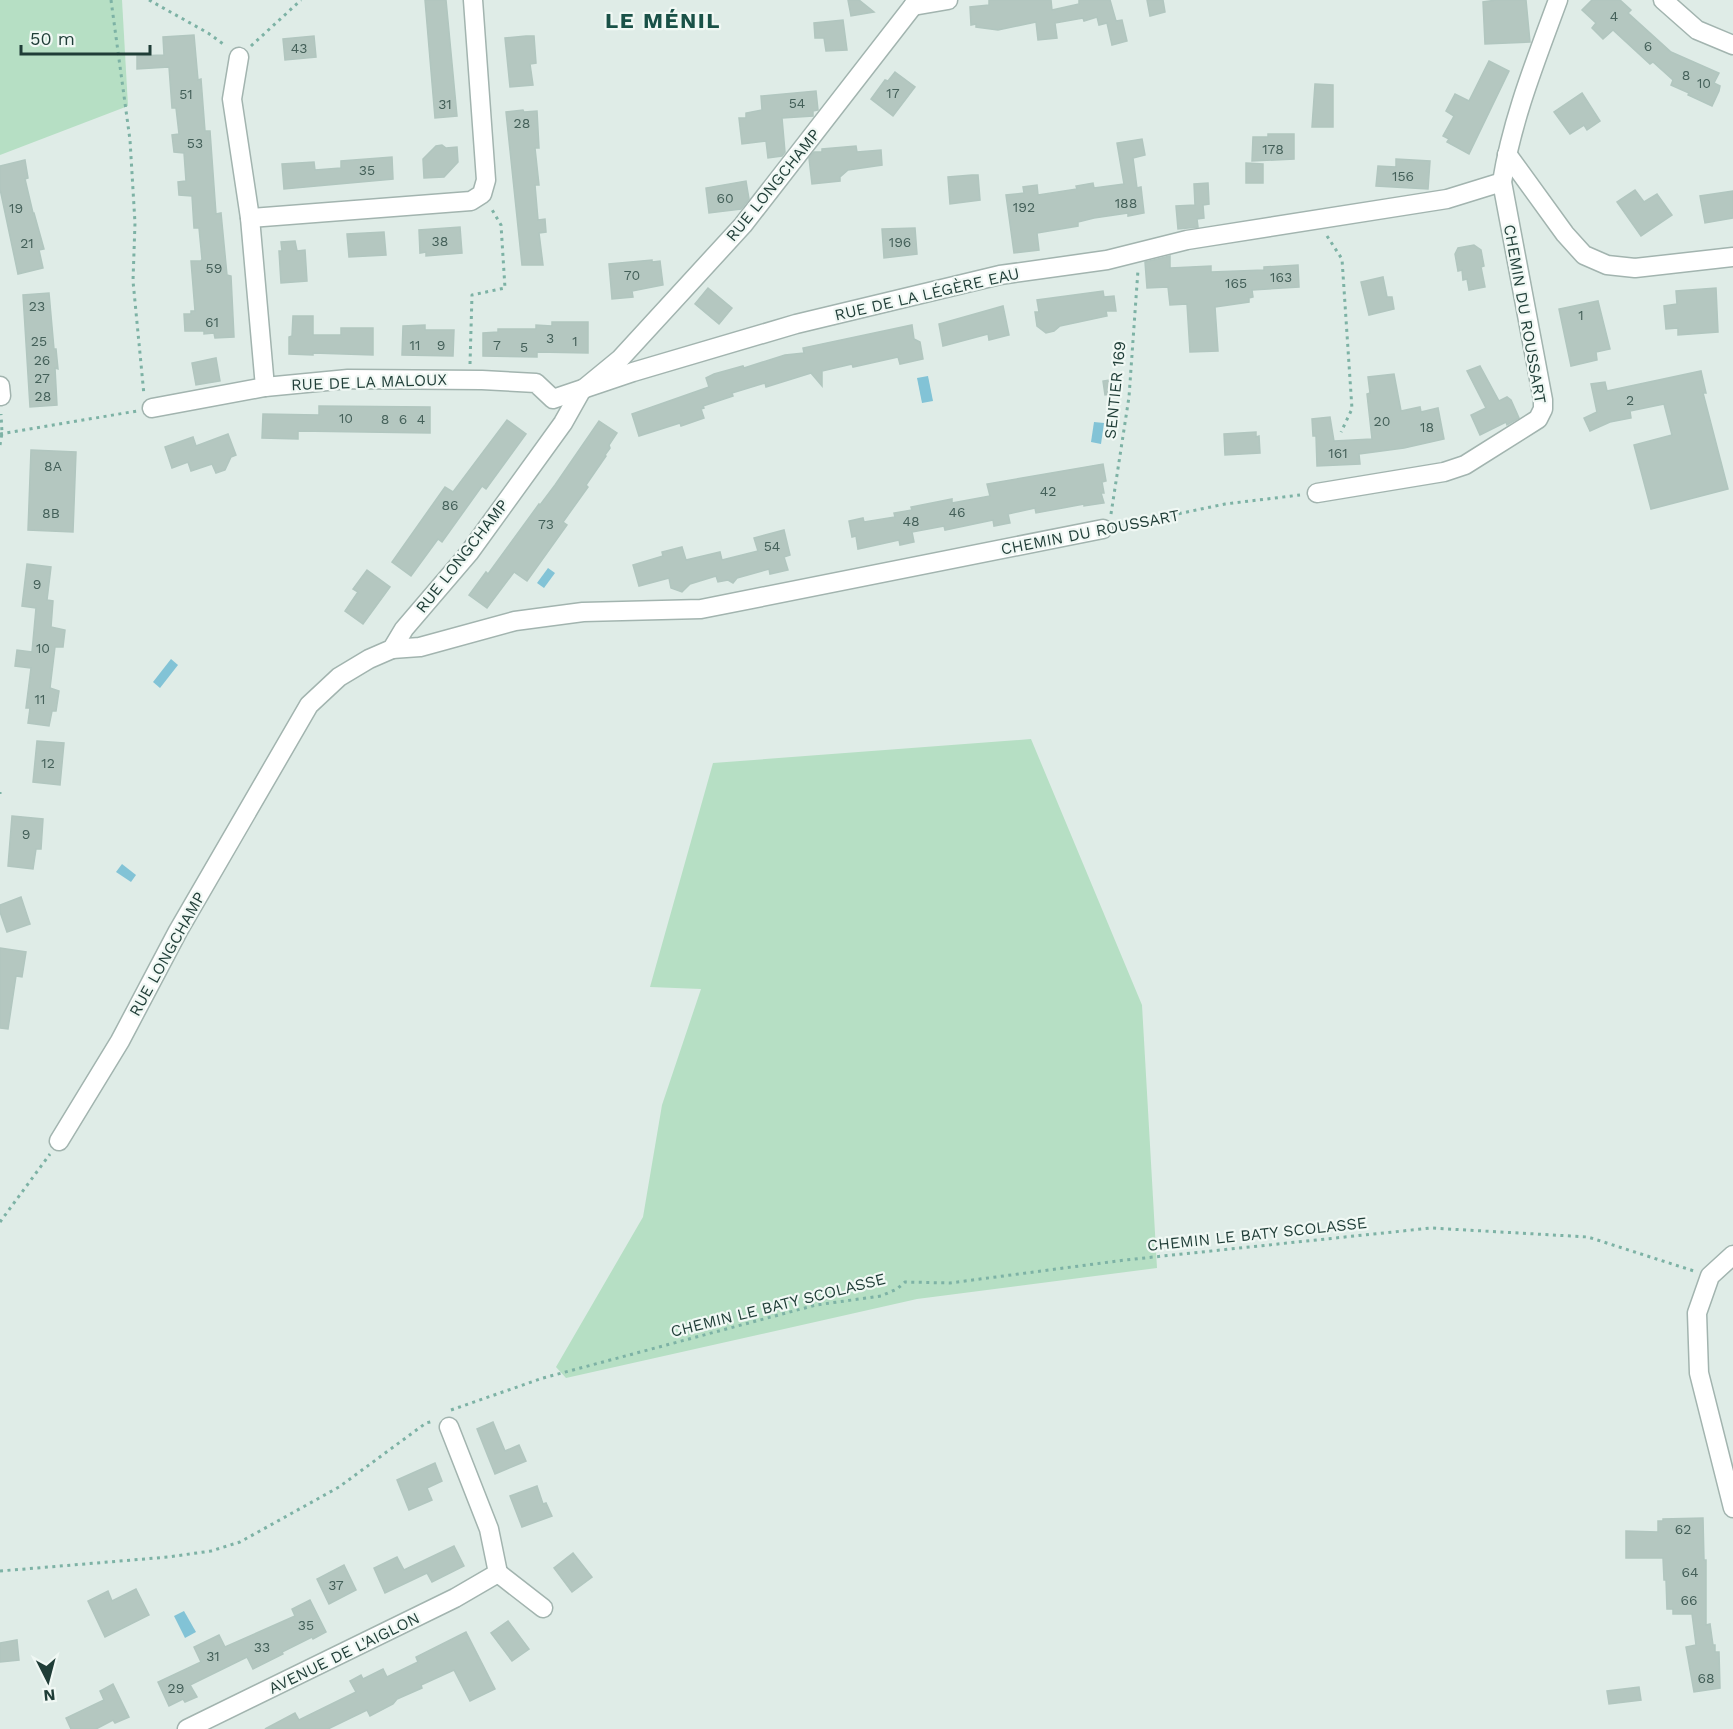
<svg xmlns="http://www.w3.org/2000/svg" width="1733" height="1729" font-family="'Work Sans',sans-serif">
  <style>
    .green { fill: #b6dfc4 }
    .water { fill: #82c3d6 }
    .building { fill: #b4c7c0; stroke: #b1c6bf; stroke-width: 1.5 }
    .lines { fill: none; stroke-linecap: round; stroke-linejoin: round }
    .minor-casing { stroke: #a2b4af; stroke-width: 21 }
    .path { stroke: #7db2a5; stroke-width: 3; stroke-dasharray: 3 4.5; stroke-linecap: butt }
    .minor { stroke: #fff; stroke-width: 18 }
    .labels { text-anchor: middle; dominant-baseline: central; stroke-width: 4.5; stroke-linejoin: round; paint-order: stroke }
    .number-label { font-size: 14px; fill: #446059 }
    .street-label { font-size: 16px; fill: #1f3d37; stroke: #f0f8f4 }
    .district-label { font-size: 22px; font-weight: bold; letter-spacing: 1.5px; fill: #195147; stroke: #f0f8f4 }
  </style>
  <rect width="100%" height="100%" fill="#dfece7"/>
  <g class="green">
    <path d="M0,0H122L128,106L0,155Z"/>
    <path d="M1031,739L1142,1005L1157,1268L917,1299L566,1378L556,1367L643,1217L662,1105L701,989L650,987L713,763Z"/>
  </g>
  <g class="water">
    <path d="M928,376L933,401L922,403L917,378Z"/>
    <path d="M1094,422L1104,423L1101,444L1091,442Z"/>
    <path d="M548,568L555,573L544,588L537,583Z"/>
    <path d="M171,659L178,665L160,688L153,682Z"/>
    <path d="M122,864L136,875L131,882L116,872Z"/>
    <path d="M184,1611L196,1632L185,1638L174,1616Z"/>
  </g>
  <g class="building">
    <path d="M425,0H446L457,116L435,118Z"/>
    <path d="M848,0H859L874,12L851,16Z"/>
    <path d="M989,0H1051L1052,10L1079,4V0H1110L1116,21L1122,20L1127,41L1112,45L1107,23L1099,25L1097,17L1084,21L1083,18L1055,23L1057,38L1038,40L1036,22L998,30L976,27V24L971,25L970,7L989,5Z"/>
    <path d="M1147,0H1163L1165,12L1150,16Z"/>
    <path d="M1496,0H1526L1530,42L1485,44L1483,2Z"/>
    <path d="M1592,0H1620L1631,10L1628,13L1671,52L1719,73L1714,83L1720,86L1719,91L1712,106L1688,95L1689,93L1671,85L1673,80L1653,62L1650,64L1613,30L1603,39L1592,28L1596,23L1582,10Z"/>
    <path d="M843,20L847,50L826,51L824,38H815L814,23Z"/>
    <path d="M194,35L198,80L201,79L205,131H210L216,214L221,213L227,275L231,276L234,337L215,338L214,333L204,334V331H185L184,314H191V311H195L191,261H201L202,259L199,228H194L192,196L179,195L178,182L186,181L184,153L174,152L172,135L179,134L176,108H172L169,67L137,69V56L164,55L163,37Z"/>
    <path d="M314,36L316,57L285,60L283,39Z"/>
    <path d="M526,36H534L536,63L530,64L533,85L510,87L505,38Z"/>
    <path d="M1489,61L1509,71L1469,154L1447,142L1449,139L1443,136L1454,116L1446,111L1455,94L1469,101Z"/>
    <path d="M895,72L915,87L893,116L871,99L885,80L888,81Z"/>
    <path d="M1315,84L1333,85V127H1312Z"/>
    <path d="M816,91L818,110L813,111V116L782,118L785,152L782,156L768,158L766,141L742,144L739,118H746V113L762,110L761,96Z"/>
    <path d="M1582,93L1600,121L1587,130L1584,125L1570,134L1554,112Z"/>
    <path d="M523,110L524,112L537,111L539,148H535L539,185H535L538,220L545,219L546,232L539,233L543,265H522L506,112Z"/>
    <path d="M1268,134H1294V159L1252,161L1253,137H1268Z"/>
    <path d="M1142,139L1145,155L1133,158L1137,188L1141,187L1144,213L1128,216V213L1094,218L1078,222V226L1037,233L1039,250L1014,253L1006,195L1024,193L1023,187L1037,185L1038,195L1077,189L1076,186L1093,183L1094,188L1124,184L1117,143Z"/>
    <path d="M442,145L446,148L457,147L458,162L444,177L424,178L423,159L436,146Z"/>
    <path d="M856,146L857,152L881,150L882,165L848,170L840,177V181L812,184L809,158L814,152H822V149Z"/>
    <path d="M392,157L393,179L284,189L282,164L314,162L315,170L341,168V161Z"/>
    <path d="M1396,159L1430,161L1428,189L1376,186L1378,166L1396,167Z"/>
    <path d="M25,160L28,178L25,179L33,213H34L44,249L39,250L43,268L18,274L0,189V166Z"/>
    <path d="M1246,163L1263,164V183H1246Z"/>
    <path d="M972,175H978L980,200L950,204L948,177Z"/>
    <path d="M746,181L749,199L741,209L709,213L706,188Z"/>
    <path d="M1208,183L1209,204L1203,205L1204,218L1197,219L1198,227L1178,229L1176,206L1195,205L1194,184Z"/>
    <path d="M1635,190L1644,202L1657,194L1672,215L1641,236L1617,202Z"/>
    <path d="M1733,191V218L1705,223L1700,196Z"/>
    <path d="M460,227L462,253L426,256V252L420,253L419,230Z"/>
    <path d="M915,228L917,254L884,258L882,229Z"/>
    <path d="M384,232L386,255L349,257L347,234Z"/>
    <path d="M295,241L297,251L305,250L307,281L281,283L279,251H282L281,242Z"/>
    <path d="M1474,245L1481,250L1484,266L1481,267L1485,287L1469,290L1467,279L1463,280L1462,270L1458,271L1455,254L1458,248Z"/>
    <path d="M1170,256V268L1211,266V272L1264,270V267L1298,265L1299,287L1252,290L1253,297L1249,298V302L1215,307L1218,351L1190,352L1187,304L1170,305L1168,287L1147,288L1145,262Z"/>
    <path d="M652,260V262L660,261L663,285L632,291L633,297L612,299L609,264Z"/>
    <path d="M1383,277L1387,297H1392L1394,309L1369,315L1361,282Z"/>
    <path d="M708,288L732,308L719,324L695,304Z"/>
    <path d="M1716,288L1718,332L1678,335V328L1666,329L1664,306L1677,304L1676,291Z"/>
    <path d="M1103,291L1104,297L1114,296L1116,311H1106L1107,316L1060,326L1054,331L1046,333L1037,326L1035,312H1039L1037,300Z"/>
    <path d="M49,293L54,349H56L58,369L55,368L57,405L30,407L23,295Z"/>
    <path d="M1598,301L1610,349L1596,352L1597,360L1571,366L1559,309Z"/>
    <path d="M1003,306L1009,335L989,340L988,334L943,346L939,324Z"/>
    <path d="M293,316H313V335H341V328H373V355L313,353V355L289,354V337L292,336Z"/>
    <path d="M552,322H588V353L537,352V357L483,356V333L498,332V329H536V325L552,326Z"/>
    <path d="M425,325V330H454L453,356L402,355L403,326Z"/>
    <path d="M912,325L914,339L920,342L923,359L900,364L898,357L853,367L852,364L822,371V386L811,373L766,387L765,383L732,393L733,396L703,406L704,408L701,409L704,418L681,426L680,423L639,436L632,414L709,387L706,378L714,374L743,366L744,368L785,355L804,353L803,348Z"/>
    <path d="M216,358L220,381L196,385L192,363Z"/>
    <path d="M1480,366L1499,401L1507,397L1511,400L1519,418L1507,425L1506,422L1480,435L1471,415L1486,408L1467,371Z"/>
    <path d="M1701,371L1706,393H1703L1728,489L1651,509L1634,445L1672,435L1664,404L1630,411L1631,418L1610,422L1590,431L1584,418L1597,412L1591,384L1605,382L1607,391Z"/>
    <path d="M1394,374L1401,411L1420,407L1421,412L1438,408L1444,439L1404,448L1359,454L1360,464L1317,466L1316,436H1313L1312,419L1330,417L1334,441L1372,439L1367,394L1370,393L1368,377Z"/>
    <path d="M1115,379L1117,393L1105,395L1103,381Z"/>
    <path d="M319,406L430,407V433L298,431V439L262,438L263,414L319,415Z"/>
    <path d="M507,420L526,434L486,489L482,486L442,542L438,539L411,576L392,562L445,487L453,492Z"/>
    <path d="M599,421L617,433L609,445L610,448L605,455L606,456L586,485L588,487L563,522L567,525L527,581L514,572L487,608L469,595L486,572L488,574L539,504L540,505L555,485Z"/>
    <path d="M1256,432V437L1259,436L1260,453L1225,455L1224,434Z"/>
    <path d="M228,434L236,455L231,457L225,470L216,473L212,464L191,471L188,462L172,468L165,447L193,437L196,446Z"/>
    <path d="M31,450L76,452L73,532L28,530Z"/>
    <path d="M1103,464L1106,481L1102,482L1104,493H1101L1104,503L1084,506V504L1036,513L1035,508L1008,514L1010,523L994,526L993,520L945,530L944,526L912,532L914,542L900,545L899,540L858,549L856,536L852,537L849,521L863,518L864,522L895,517L894,513L912,510L911,507L952,499V503L990,496L987,484Z"/>
    <path d="M784,530L790,555L784,557L788,570L770,574L769,569L737,578L733,583L728,580L718,582L716,576L690,584L682,592L671,588L669,578L639,586L633,565L663,556L662,552L682,547L686,560L720,552L722,560L758,551L754,538Z"/>
    <path d="M27,564L51,567L47,600L53,601L51,627L65,630L63,647H55L50,688L59,691L56,711H52L49,726L28,723L30,708H26L31,668L15,666L17,650L32,652L36,608L22,606Z"/>
    <path d="M367,570L390,587L363,624L345,611L358,592L353,589Z"/>
    <path d="M37,741L64,743L60,785L33,782Z"/>
    <path d="M12,816L43,819L41,849H36L33,869L8,866Z"/>
    <path d="M21,897L30,924L7,932L0,912V905Z"/>
    <path d="M0,948L26,952L22,977L16,976L8,1029L0,1028Z"/>
    <path d="M493,1422L505,1451L519,1445L526,1461L495,1474L477,1429Z"/>
    <path d="M435,1463L442,1481L427,1488L432,1500L409,1510L397,1480Z"/>
    <path d="M537,1486L543,1504L546,1503L552,1516L522,1527L510,1496Z"/>
    <path d="M1703,1518L1704,1560H1706V1625L1710,1624L1713,1645H1715V1652H1719L1720,1688L1694,1692L1686,1647L1696,1645L1692,1614H1673V1609H1667L1666,1580H1664L1663,1558H1626V1531L1658,1532V1521H1663V1519Z"/>
    <path d="M454,1546L464,1566L432,1582L427,1573L385,1593L374,1568L397,1557L404,1570Z"/>
    <path d="M573,1553L592,1577L572,1592L554,1568Z"/>
    <path d="M344,1565L356,1590L329,1604L317,1579Z"/>
    <path d="M136,1589L149,1615L105,1637L88,1601L108,1591L112,1601Z"/>
    <path d="M310,1600L326,1632L313,1639L312,1637L282,1652L283,1654L253,1669L247,1657L190,1685L197,1697L185,1702L183,1699L169,1706L158,1682L201,1662L194,1647L219,1635L225,1647L295,1616L292,1609Z"/>
    <path d="M508,1621L529,1649L512,1661L491,1633Z"/>
    <path d="M466,1632L495,1689L470,1701L454,1670L421,1685L422,1688L397,1699L393,1704L370,1716L367,1710L328,1729H265L295,1713L299,1720L356,1692L350,1681L361,1675L363,1679L383,1669L387,1677L418,1662L416,1657Z"/>
    <path d="M17,1640L19,1660L0,1662V1643Z"/>
    <path d="M113,1684L129,1717L115,1723L113,1720L96,1729H71L66,1718L104,1700L100,1691Z"/>
    <path d="M1639,1687L1641,1700L1609,1704L1607,1691Z"/>
  </g>
  <g class="lines">
    <g class="minor-casing">
      <g id="minor">
        <path d="M1663,0L1697,30L1733,45"/>
        <path d="M913,6L948,0"/>
        <path d="M239,57L232,99L250,218L265,387"/>
        <path d="M1507,154L1565,234L1584,255L1607,265L1635,268L1733,257"/>
        <path d="M250,218L471,201L482,194L486,180L473,0"/>
        <path d="M0,386L1,396"/>
        <path d="M152,408L265,387L348,379L482,380L536,383L553,399L633,372L796,324L1000,275L1107,260L1187,240L1447,199L1502,182"/>
        <path d="M1317,493L1444,472L1465,465L1538,419L1543,409V400L1502,182C1512,119 1536,60 1558,0"/>
        <path d="M392,649L420,647L515,621L583,612L701,609L1103,529"/>
        <path d="M59,1141L120,1041L178,931L309,705L339,677L369,659L392,649L404,629L469,553L563,423L581,391L620,359L743,225L913,6"/>
        <path d="M1733,1255L1710,1276L1697,1313L1699,1373L1733,1508"/>
        <path d="M449,1427L489,1529L498,1573"/>
        <path d="M187,1729L455,1598L498,1573L543,1608"/>
      </g>
    </g>
    <g class="path">
      <path d="M111,0L130,140L135,223L133,281L144,395"/>
      <path d="M149,0L208,33L226,46"/>
      <path d="M251,46L301,0"/>
      <path d="M1327,236L1342,259L1352,409L1341,432"/>
      <path d="M470,364L472,295L505,288L501,225L491,208"/>
      <path d="M0,434L137,411"/>
      <path d="M0,445L2,433L1,414"/>
      <path d="M1111,514L1129,397L1138,270"/>
      <path d="M1120,526L1225,504L1300,495"/>
      <path d="M0,792V794"/>
      <path d="M0,1222L50,1154"/>
      <path d="M451,1410L543,1378L816,1305L881,1296L897,1289L905,1282L950,1283L1125,1260L1431,1228L1588,1237L1694,1271"/>
      <path d="M0,1571L168,1557L211,1551L240,1542L339,1487L426,1423L434,1421"/>
    </g>
    <use href="#minor" class="minor"/>
  </g>
  <g class="labels">
    <g class="number-label">
      <text x="1614" y="16">4</text>
      <text x="1648" y="46">6</text>
      <text x="299" y="48">43</text>
      <text x="1686" y="75">8</text>
      <text x="1704" y="83">10</text>
      <text x="893" y="93">17</text>
      <text x="186" y="94">51</text>
      <text x="797" y="103">54</text>
      <text x="445" y="104">31</text>
      <text x="522" y="123">28</text>
      <text x="195" y="143">53</text>
      <text x="1273" y="149">178</text>
      <text x="367" y="170">35</text>
      <text x="1403" y="176">156</text>
      <text x="725" y="198">60</text>
      <text x="1126" y="203">188</text>
      <text x="1024" y="207">192</text>
      <text x="16" y="208">19</text>
      <text x="440" y="241">38</text>
      <text x="900" y="242">196</text>
      <text x="27" y="243">21</text>
      <text x="214" y="268">59</text>
      <text x="632" y="275">70</text>
      <text x="1281" y="277">163</text>
      <text x="1236" y="283">165</text>
      <text x="37" y="306">23</text>
      <text x="1581" y="315">1</text>
      <text x="212" y="322">61</text>
      <text x="550" y="338">3</text>
      <text x="39" y="341">25</text>
      <text x="575" y="341">1</text>
      <text x="415" y="345">11</text>
      <text x="441" y="345">9</text>
      <text x="497" y="345">7</text>
      <text x="524" y="347">5</text>
      <text x="42" y="360">26</text>
      <text x="42" y="378">27</text>
      <text x="43" y="396">28</text>
      <text x="1630" y="400">2</text>
      <text x="346" y="418">10</text>
      <text x="385" y="419">8</text>
      <text x="403" y="419">6</text>
      <text x="421" y="419">4</text>
      <text x="1382" y="421">20</text>
      <text x="1427" y="427">18</text>
      <text x="1338" y="453">161</text>
      <text x="53" y="466">8A</text>
      <text x="1048" y="491">42</text>
      <text x="450" y="505">86</text>
      <text x="957" y="512">46</text>
      <text x="51" y="513">8B</text>
      <text x="911" y="521">48</text>
      <text x="546" y="524">73</text>
      <text x="772" y="546">54</text>
      <text x="37" y="584">9</text>
      <text x="43" y="648">10</text>
      <text x="40" y="699">11</text>
      <text x="48" y="763">12</text>
      <text x="26" y="834">9</text>
      <text x="1683" y="1529">62</text>
      <text x="1690" y="1572">64</text>
      <text x="336" y="1585">37</text>
      <text x="1689" y="1600">66</text>
      <text x="306" y="1625">35</text>
      <text x="262" y="1647">33</text>
      <text x="213" y="1656">31</text>
      <text x="1706" y="1678">68</text>
      <text x="176" y="1688">29</text>
    </g>
    <g class="street-label">
      <text transform="translate(773 185) rotate(-51)">RUE LONGCHAMP</text>
      <text transform="translate(927 294) rotate(-13)">RUE DE LA LÉGÈRE EAU</text>
      <text transform="translate(1525 314) rotate(80)">CHEMIN DU ROUSSART</text>
      <text transform="translate(369 382) rotate(-2)">RUE DE LA MALOUX</text>
      <text transform="translate(1115 390) rotate(-84)">SENTIER 169</text>
      <text transform="translate(1090 532) rotate(-11)">CHEMIN DU ROUSSART</text>
      <text transform="translate(462 556) rotate(-52)">RUE LONGCHAMP</text>
      <text transform="translate(167 954) rotate(-61)">RUE LONGCHAMP</text>
      <text transform="translate(1257 1234) rotate(-6)">CHEMIN LE BATY SCOLASSE</text>
      <text transform="translate(778 1305) rotate(-14)">CHEMIN LE BATY SCOLASSE</text>
      <text transform="translate(344 1653) rotate(-26)">AVENUE DE L'AIGLON</text>
    </g>
    <g class="district-label">
      <text x="663" y="20">LE MÉNIL</text>
    </g>
  </g>
  <g transform="translate(48 1681) rotate(174)" stroke="#f0f8f4" stroke-width="4.5" paint-order="stroke">
  <path d="M0-4.5L10 22L0 15L-10 22Z" fill="#1f3d37"/>
  <text y="-9" font-size="16" font-weight="bold" text-anchor="middle" fill="#1f3d37">N</text>
  </g>
  <path d="M21 45v9h129v-9" fill="none" stroke="#1f3d37" stroke-width="3"/>
  <text x="30" y="45" font-size="18" fill="#1f3d37" stroke="#f0f8f4" stroke-width="4.5" paint-order="stroke">50 m</text>
</svg>
